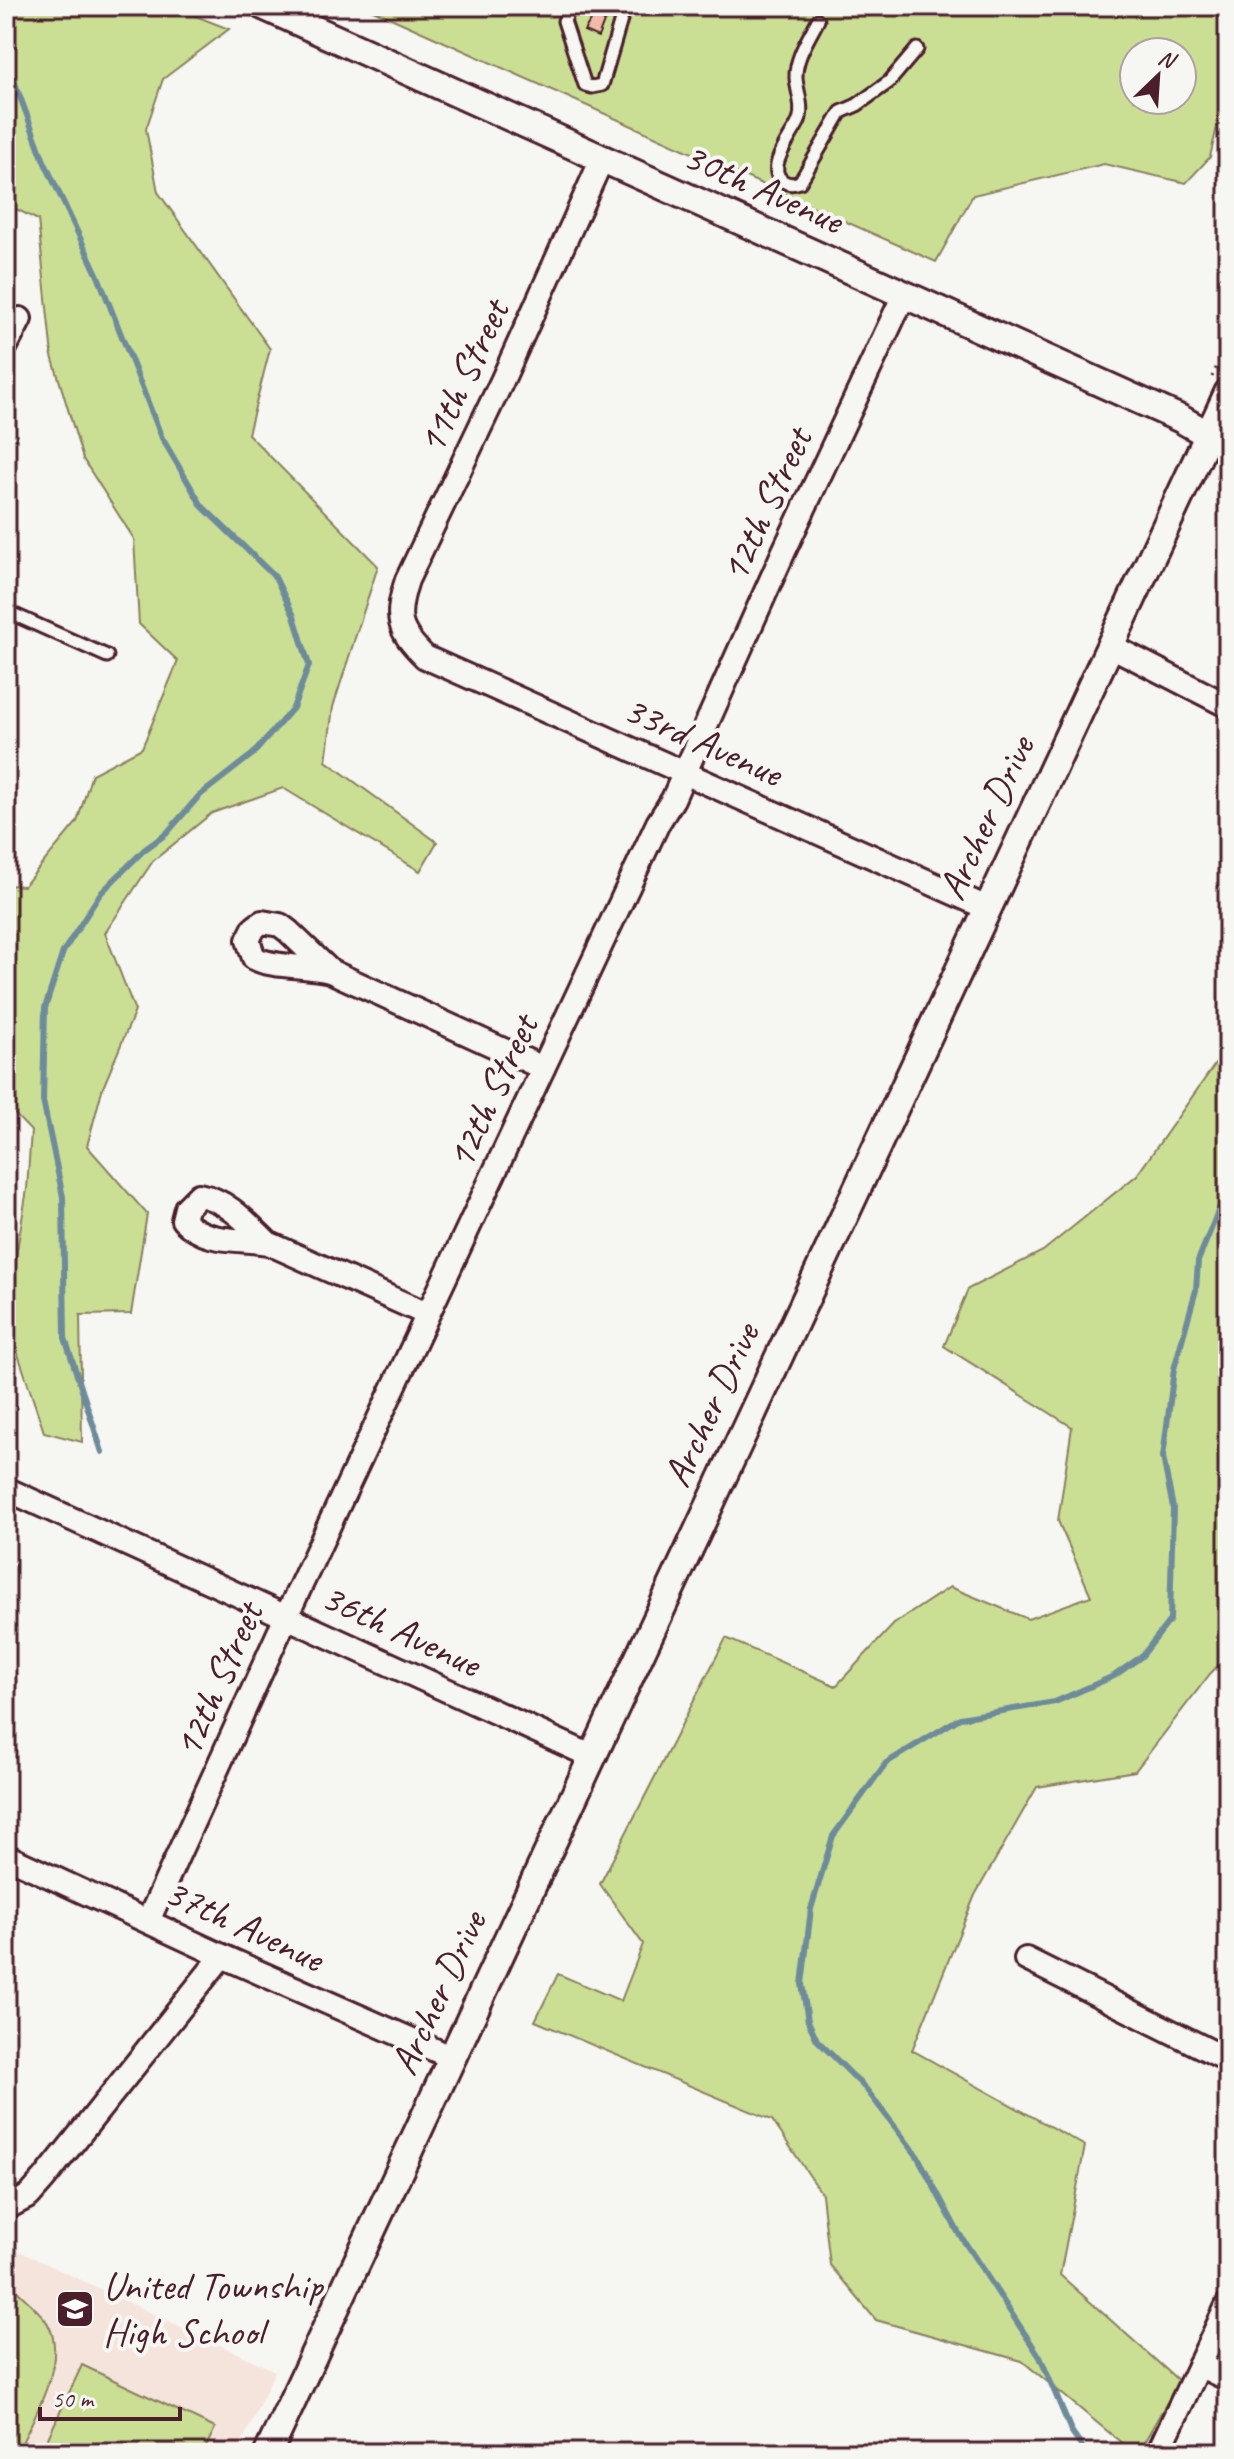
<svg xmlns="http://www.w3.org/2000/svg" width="1234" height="2459" font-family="Caveat,sans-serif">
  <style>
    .built { fill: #f5e4dc }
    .green { fill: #cbdf94; stroke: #8a7f60; stroke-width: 2; fill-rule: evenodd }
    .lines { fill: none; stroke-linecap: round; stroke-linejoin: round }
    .stream { stroke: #6d8b9a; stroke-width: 6 }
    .building { fill: #f2bba8; stroke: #4a1f2b; stroke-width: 2 }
    .service-casing { stroke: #4a1f2b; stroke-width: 17 }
    .minor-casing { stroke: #4a1f2b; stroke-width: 28 }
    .tertiary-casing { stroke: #4a1f2b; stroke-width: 32 }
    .path { stroke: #4a1f2b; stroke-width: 3; stroke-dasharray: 2 6; stroke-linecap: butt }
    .service { stroke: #f6f6f2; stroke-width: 11 }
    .minor { stroke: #f6f6f2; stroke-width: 22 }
    .tertiary { stroke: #f6f6f2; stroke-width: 26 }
    .labels { text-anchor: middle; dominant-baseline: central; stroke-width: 8; stroke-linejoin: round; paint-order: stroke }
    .street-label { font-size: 40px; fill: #4a1f2b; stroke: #f6f6f2 }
    .poi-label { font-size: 40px; fill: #4a1f2b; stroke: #f6f6f2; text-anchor: start }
  </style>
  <rect width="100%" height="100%" fill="#f6f6f2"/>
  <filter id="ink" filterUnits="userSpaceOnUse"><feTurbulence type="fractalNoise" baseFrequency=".0125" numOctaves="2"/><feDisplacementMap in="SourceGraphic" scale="16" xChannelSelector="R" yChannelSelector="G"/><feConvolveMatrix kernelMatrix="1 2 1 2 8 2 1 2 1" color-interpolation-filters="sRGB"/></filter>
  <g filter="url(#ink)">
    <path class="built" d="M6,2245L275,2371L237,2453H6Z"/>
    <g class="green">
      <path d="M6,6H170L229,29L163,79L146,129L158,192L270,349L248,434L378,566L333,707L326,761L437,842L420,871L283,788L212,813L153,861L105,933L135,1011L102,1090L87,1146L147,1214L131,1314L80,1315L82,1442L44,1432L6,1318L27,1189L31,1131L6,1105V885L24,886L77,822L92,774L142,748L178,661L139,624L134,539L83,459L52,356L38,220L6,204Z"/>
      <path d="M364,6H1228V80L1210,157L1186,183L1104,164L973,195L936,262ZM1134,52H1182V100H1134Z"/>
      <path d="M1228,1046V1655L1210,1674L1135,1771L1037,1787L975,1895L912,2050L1085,2146L1060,2275L1179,2381L1138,2453H1134L1022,2361L876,2320L830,2265L822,2194L772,2120L535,2021L558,1974L621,2001L643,1944L600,1884L726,1638L836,1686L894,1624L950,1587L1028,1619L1091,1596L1058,1521L1072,1427L944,1346L968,1289L1043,1251L1137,1175Z"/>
      <path d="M6,2284L13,2287C23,2297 35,2307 44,2318C73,2355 33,2418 17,2453H6Z"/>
      <path d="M82,2365L215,2428L203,2453H41Z"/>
    </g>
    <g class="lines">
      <g class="stream">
        <path d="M6,59L44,161L98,276L162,438L202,506L275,577L294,616L309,665L293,708L253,754L199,796L166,834L144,850L100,894L63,952L45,1008L43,1101L63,1197L65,1338L102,1452"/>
        <path d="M1086,2453L1072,2433L1040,2357L958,2232L918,2157L866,2089L817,2040L808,2021L802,1984L811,1909L833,1836L886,1763L960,1718L1055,1702L1114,1676L1142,1656L1170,1620L1173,1508L1163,1457L1174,1369L1196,1290L1198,1261L1228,1187"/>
      </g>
    </g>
    <path class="building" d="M594,14L605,19L598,37L584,31Z"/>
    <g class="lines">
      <g class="service-casing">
        <g id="service">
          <path d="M570,6L564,21L585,85L592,87L602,85L625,6"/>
          <path d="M596,6L603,12L623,11"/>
          <path d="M818,20C809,38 795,58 796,78C797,92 804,107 799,121C793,135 764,169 783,181C789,185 794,184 800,182L841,112L857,105L889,82L917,49"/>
          <path d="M6,611L107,656"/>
        </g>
      </g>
      <g class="minor-casing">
        <g id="minor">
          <path d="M602,159L502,381L407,580C395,617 397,630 425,657L987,908"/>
          <path d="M6,346L20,319"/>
          <path d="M1111,646L1228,706"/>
          <path d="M330,971L288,931L280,925L262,922L254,928L248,940L254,958C273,968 307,965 330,971L543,1068"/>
          <path d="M268,1243C248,1224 228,1200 199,1195L186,1208L183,1220C206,1244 238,1238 268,1243L427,1314"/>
          <path d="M6,1489L591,1756"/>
          <path d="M6,1856L222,1956L453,2058"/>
          <path d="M148,1921L286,1617L658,823L673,799L784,551L904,295"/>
          <path d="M1026,1959L1228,2060"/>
          <path d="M6,2208L29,2196L44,2179L222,1956"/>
          <path d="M1199,2365L1228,2379"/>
          <path d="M1158,2453L1228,2304"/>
        </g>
      </g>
      <g class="tertiary-casing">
        <g id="tertiary">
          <path d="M263,6L1181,419L1228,446"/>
          <path d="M268,2453L1228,393"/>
        </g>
      </g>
      <path class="path" d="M1212,377L1228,341"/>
      <use href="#service" class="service"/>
      <use href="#minor" class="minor"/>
      <use href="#tertiary" class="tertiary"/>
    </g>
  </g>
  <defs>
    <g id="school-square" transform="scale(2)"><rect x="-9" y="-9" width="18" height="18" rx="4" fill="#4a1f2b" stroke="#f6f6f2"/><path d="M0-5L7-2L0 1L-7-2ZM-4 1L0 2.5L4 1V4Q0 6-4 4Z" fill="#fff"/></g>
  </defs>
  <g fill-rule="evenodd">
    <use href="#school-square" x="75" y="2309"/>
  </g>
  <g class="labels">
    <g class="street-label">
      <text transform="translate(763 188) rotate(24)">30th Avenue</text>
      <text transform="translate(463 377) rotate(-65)">11th Street</text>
      <text transform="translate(766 505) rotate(-65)">12th Street</text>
      <text transform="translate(703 741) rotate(24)">33rd Avenue</text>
      <text transform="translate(986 818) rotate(-65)">Archer Drive</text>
      <text transform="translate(492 1092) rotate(-65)">12th Street</text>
      <text transform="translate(711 1405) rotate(-65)">Archer Drive</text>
      <text transform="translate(401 1630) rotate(25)">36th Avenue</text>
      <text transform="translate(218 1680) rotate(-66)">12th Street</text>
      <text transform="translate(244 1925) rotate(25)">37th Avenue</text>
      <text transform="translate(438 1993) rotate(-65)">Archer Drive</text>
    </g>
    <g class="poi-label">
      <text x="103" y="2286">United Township<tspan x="103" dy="46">High School</tspan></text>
    </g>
  </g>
  <rect width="1234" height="2459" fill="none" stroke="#f6f6f2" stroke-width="32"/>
  <rect x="16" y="16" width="1202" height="2427" fill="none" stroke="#4a1f2b" stroke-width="3" filter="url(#ink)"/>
  <g transform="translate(1158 76) rotate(25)"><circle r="38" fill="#f6f6f2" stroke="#b1a0a2" stroke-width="2"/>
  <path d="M0-6L14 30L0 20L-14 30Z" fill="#4a1f2b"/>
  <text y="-12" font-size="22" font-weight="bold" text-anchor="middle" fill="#4a1f2b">N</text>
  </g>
  <path d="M40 2407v12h140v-12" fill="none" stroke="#4a1f2b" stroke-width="4"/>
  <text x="52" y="2407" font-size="24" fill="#4a1f2b" stroke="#f6f6f2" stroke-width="6" paint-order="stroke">50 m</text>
</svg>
